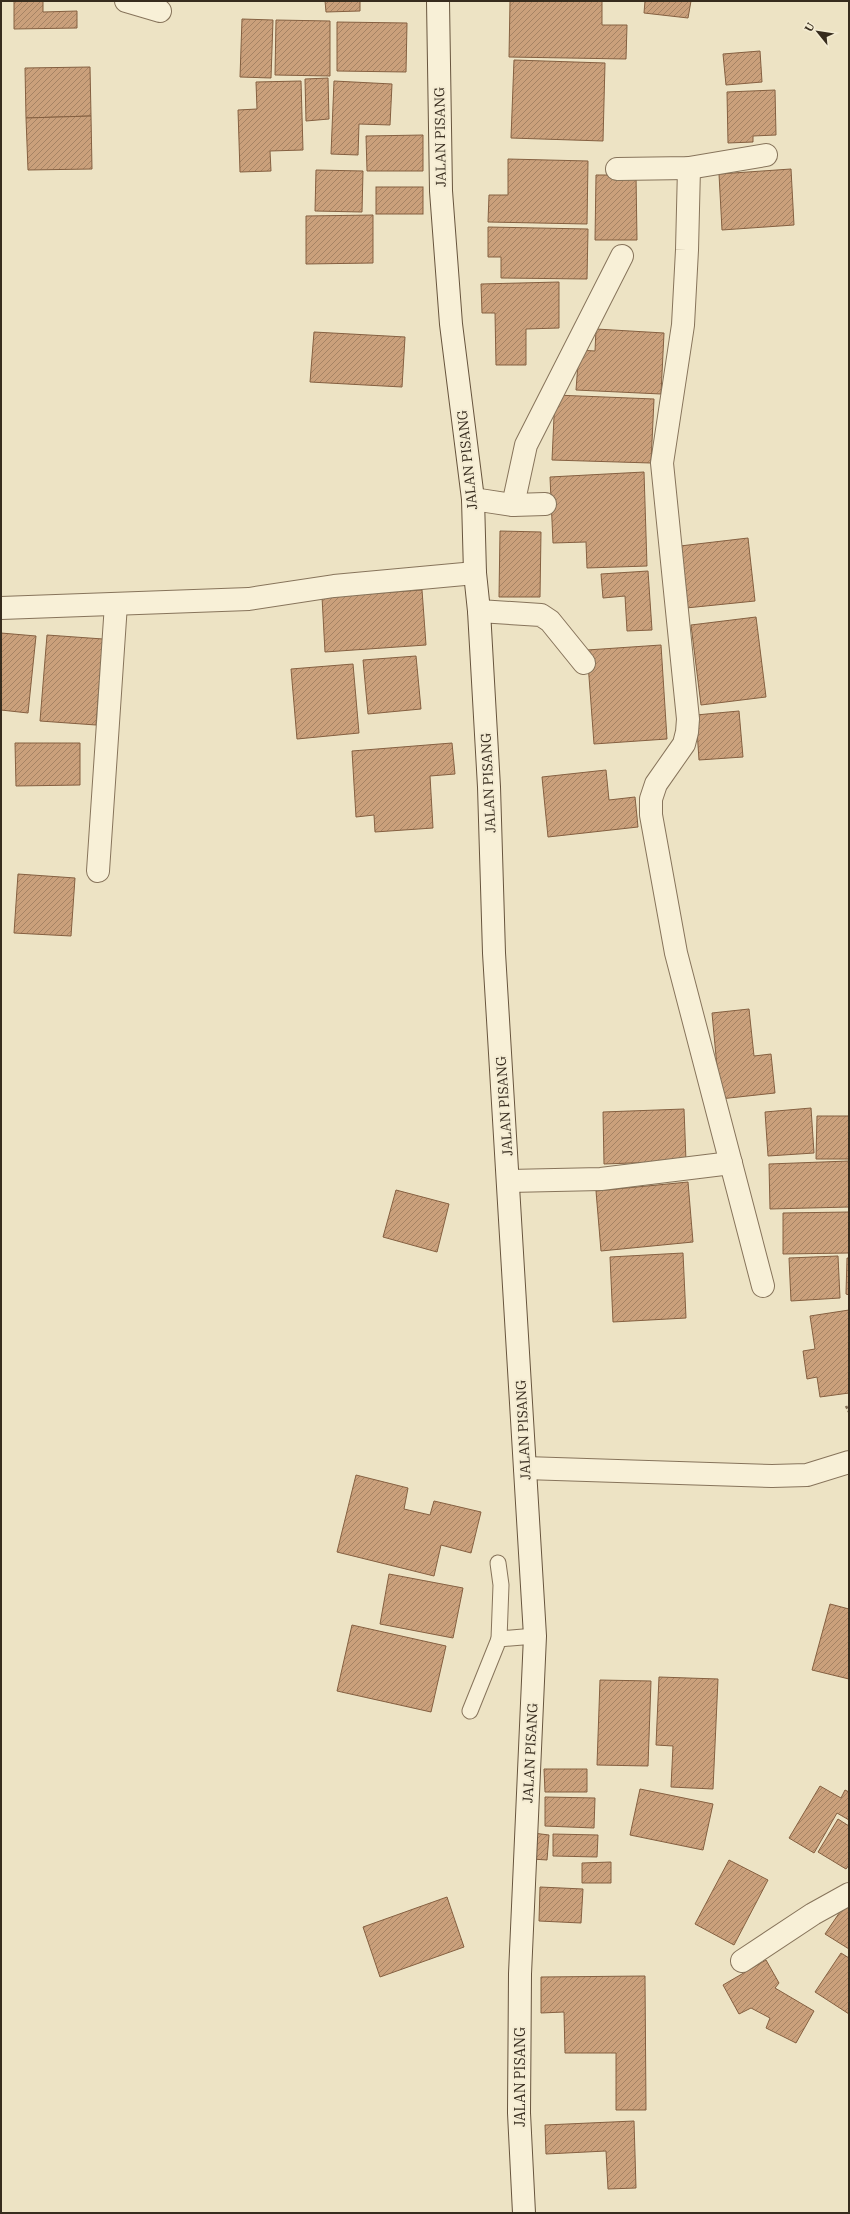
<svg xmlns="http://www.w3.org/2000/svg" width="850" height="2214" font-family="'IBM Plex Serif',serif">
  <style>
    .building { fill: url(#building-hatch); stroke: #856041 }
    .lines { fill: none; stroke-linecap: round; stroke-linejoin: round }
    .lane-casing { stroke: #87745b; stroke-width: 17 }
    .street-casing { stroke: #87745b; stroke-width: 24 }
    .secondary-casing { stroke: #68553e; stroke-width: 24 }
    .path { stroke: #87745b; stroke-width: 2.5; stroke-dasharray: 3 2; stroke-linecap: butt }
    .lane { stroke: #f8f0d7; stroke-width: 15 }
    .street { stroke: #f8f0d7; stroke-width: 22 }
    .secondary { stroke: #f8f0d7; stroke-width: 22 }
    .labels { text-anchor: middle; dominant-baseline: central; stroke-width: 4; stroke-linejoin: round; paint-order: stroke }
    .street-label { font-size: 14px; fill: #372c1e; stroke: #f4ecd3 }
  </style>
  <defs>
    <pattern id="building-hatch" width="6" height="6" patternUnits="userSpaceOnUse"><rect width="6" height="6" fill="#caa07b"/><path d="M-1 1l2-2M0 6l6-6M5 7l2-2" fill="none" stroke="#a58364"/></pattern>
  </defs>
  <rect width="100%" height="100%" fill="#ede3c4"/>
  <g class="building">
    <path d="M14,1H43V12L77,11V28L14,29Z"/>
    <path d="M325,1H360V11L326,12Z"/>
    <path d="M510,1H602V25H627L626,59L509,57Z"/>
    <path d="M645,1H691L688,18L644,13Z"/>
    <path d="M242,19L273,20L271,78L240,77Z"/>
    <path d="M276,20L330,21V76L275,75Z"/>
    <path d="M337,22L407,23L406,72L337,71Z"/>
    <path d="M760,51L762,82L726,85L723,54Z"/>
    <path d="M514,60L605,63L603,141L511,138Z"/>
    <path d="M90,67L91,116L26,118L25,68Z"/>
    <path d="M328,78L329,119L306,121L305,79Z"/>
    <path d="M301,81L303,150L270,151L271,171L240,172L238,110L257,109L256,82Z"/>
    <path d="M334,81L392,84L390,125L359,124L358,155L331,154Z"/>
    <path d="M775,90L776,135L753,136V142L728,143L727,92Z"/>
    <path d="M91,116L92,169L28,170L26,118Z"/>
    <path d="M423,135V171H367L366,136Z"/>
    <path d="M508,159L588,161L587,224L488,222L489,195H508Z"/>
    <path d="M791,169L794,225L722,230L719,174Z"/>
    <path d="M316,170L363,171L362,212L315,211Z"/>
    <path d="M596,175H636L637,240H595Z"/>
    <rect x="376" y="187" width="47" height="27"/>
    <path d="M373,215V263L306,264V216Z"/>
    <path d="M488,227L588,229L587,279L501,278V257H488Z"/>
    <path d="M559,282V328L526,329V365H496L495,313H482L481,284Z"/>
    <path d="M596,329L664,333L661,394L576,390L579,350L595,351Z"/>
    <path d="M314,332L405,337L402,387L310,382Z"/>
    <path d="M555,395L654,399L651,463L552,460Z"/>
    <path d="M644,472L647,566L587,568L586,542L553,543L550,477Z"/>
    <path d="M500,531L541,532L540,597H499Z"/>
    <path d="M748,538L755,601L686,608L680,546Z"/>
    <path d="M648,571L652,630L627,631L625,596L603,598L601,574Z"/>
    <path d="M422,590L426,645L325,652L322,597Z"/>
    <path d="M756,617L766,697L701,705L691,625Z"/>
    <path d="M1,633L36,636L28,713L1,710Z"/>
    <path d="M47,635L103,639L96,725L40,721Z"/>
    <path d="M661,645L667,739L594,744L587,650Z"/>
    <path d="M416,656L421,709L368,714L363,660Z"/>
    <path d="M353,664L359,733L297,739L291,669Z"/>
    <path d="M739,711L743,757L699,760L696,715Z"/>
    <path d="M15,743H80V785L16,786Z"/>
    <path d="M452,743L455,774L430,776L433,828L375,832L374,815L356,817L352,751Z"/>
    <path d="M606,770L609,800L635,797L638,827L548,837L542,777Z"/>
    <path d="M18,874L75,878L71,936L14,933Z"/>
    <path d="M749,1009L754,1056L771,1054L775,1093L720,1099L712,1013Z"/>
    <path d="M811,1108L814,1153L768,1156L765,1112Z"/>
    <path d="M684,1109L686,1161L604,1164L603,1112Z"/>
    <path d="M817,1116H849V1159H816Z"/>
    <path d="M849,1161V1207L770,1209L769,1164Z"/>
    <path d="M688,1182L693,1242L601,1251L596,1191Z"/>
    <path d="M396,1190L449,1204L437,1252L383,1237Z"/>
    <path d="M849,1212V1253L783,1254V1213Z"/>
    <path d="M683,1253L686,1318L613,1322L610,1257Z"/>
    <path d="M838,1256L840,1298L791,1301L789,1258Z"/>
    <path d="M847,1258H849V1295L846,1294Z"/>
    <path d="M849,1310V1393L820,1397L817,1377L807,1379L803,1351L815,1349L810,1316Z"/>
    <path d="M356,1475L408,1488L404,1509L430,1515L434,1501L481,1512L471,1553L441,1545L434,1576L337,1552Z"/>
    <path d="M389,1574L463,1588L453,1638L380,1624Z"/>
    <path d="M830,1604L849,1609V1679L812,1670Z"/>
    <path d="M352,1625L446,1646L431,1712L337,1691Z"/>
    <path d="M659,1677L718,1679L713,1789L671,1787L673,1746L656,1745Z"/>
    <path d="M600,1680L651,1681L648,1766L597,1765Z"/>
    <path d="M544,1769H587V1792H545Z"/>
    <path d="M820,1786L841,1798L845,1790L849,1792V1820L837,1813L814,1853L789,1838Z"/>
    <path d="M640,1789L713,1804L703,1850L630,1835Z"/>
    <path d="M545,1797L595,1798L594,1828L545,1826Z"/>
    <path d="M838,1819L849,1826V1865L846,1869L818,1852Z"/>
    <path d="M533,1833L549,1835L547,1860L532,1859Z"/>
    <path d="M553,1834L598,1835L597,1857L553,1856Z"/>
    <path d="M729,1860L768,1880L734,1945L695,1924Z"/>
    <path d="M611,1862V1883H582V1863Z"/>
    <path d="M540,1887L583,1889L581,1923L539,1921Z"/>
    <path d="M447,1897L464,1947L380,1977L363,1927Z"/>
    <path d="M846,1903L849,1905V1949L825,1934Z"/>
    <path d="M841,1953L849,1958V2014L815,1992Z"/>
    <path d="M766,1960L779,1983L775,1988L814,2011L796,2043L766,2028L770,2018L751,2008L739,2014L723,1985Z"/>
    <path d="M645,1976L646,2110H616V2053H565L564,2012L541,2013V1977Z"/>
    <path d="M634,2121L636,2188L608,2189L606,2151L546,2154L545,2125Z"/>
  </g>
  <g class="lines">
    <g class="lane-casing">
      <g id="lane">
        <path d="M498,1563L501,1585L499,1639"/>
        <path d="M470,1711L499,1639L535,1636"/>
      </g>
    </g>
    <g class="street-casing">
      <g id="street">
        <path d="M126,1L160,11"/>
        <path d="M689,168L687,250L683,325L662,463L688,719L687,732L684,744L656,784L651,799V815L676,953L763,1286"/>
        <path d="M617,169L689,168L766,155"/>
        <path d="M473,499L513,505L545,504"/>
        <path d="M513,505L526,445L622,256"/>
        <path d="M1,608L249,599L334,586L475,573"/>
        <path d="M479,611L541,615L550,621L584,663"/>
        <path d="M98,871L116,604"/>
        <path d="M509,1181L601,1179L731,1163"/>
        <path d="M525,1468L772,1476L807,1475L849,1462"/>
        <path d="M742,1961L813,1914L849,1894"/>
      </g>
    </g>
    <g class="secondary-casing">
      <path id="secondary" d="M438,1L441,191L451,324L473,499L475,573L479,611L489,787L494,953L535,1636L520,1974L519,2113L524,2213"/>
    </g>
    <path class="path" d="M846,1406L849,1412"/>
    <use href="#lane" class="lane"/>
    <use href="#street" class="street"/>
    <use href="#secondary" class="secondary"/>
  </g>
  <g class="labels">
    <g class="street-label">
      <text transform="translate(440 137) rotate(-91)">JALAN PISANG</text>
      <text transform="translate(467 460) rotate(-96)">JALAN PISANG</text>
      <text transform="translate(488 783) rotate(-93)">JALAN PISANG</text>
      <text transform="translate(504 1106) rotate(-94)">JALAN PISANG</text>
      <text transform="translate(523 1430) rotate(-93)">JALAN PISANG</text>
      <text transform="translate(530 1753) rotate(-87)">JALAN PISANG</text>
      <text transform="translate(520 2077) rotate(-90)">JALAN PISANG</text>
    </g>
  </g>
  <rect width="850" height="2214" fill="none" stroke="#372c1e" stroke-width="4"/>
  <g transform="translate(818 32) rotate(300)" stroke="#f4ecd3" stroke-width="3" paint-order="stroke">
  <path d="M0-3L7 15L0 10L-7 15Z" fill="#372c1e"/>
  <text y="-6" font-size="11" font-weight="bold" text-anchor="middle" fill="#372c1e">U</text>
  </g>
</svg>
